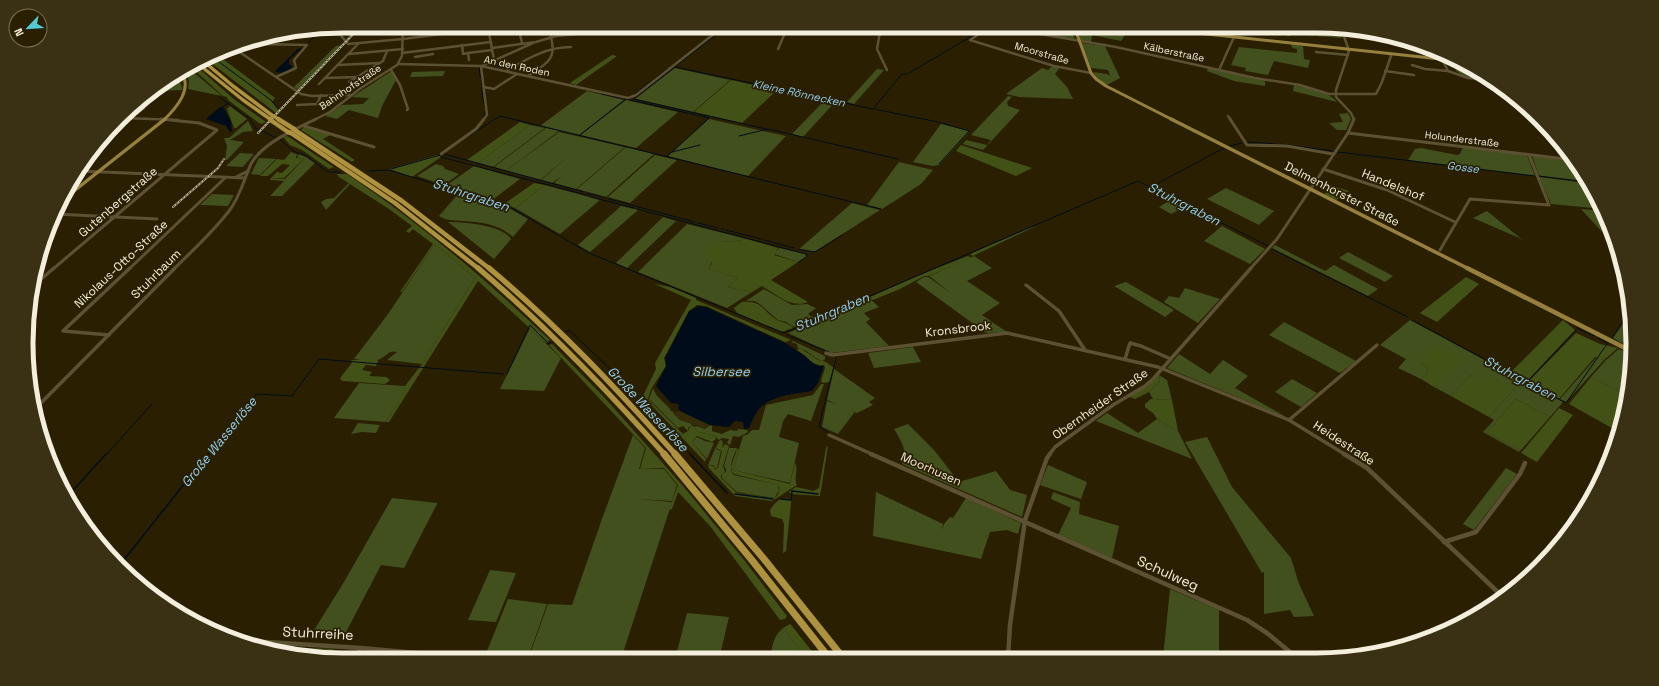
<svg xmlns="http://www.w3.org/2000/svg" width="1659" height="686" font-family="'Space Grotesk',sans-serif">
  <style>
    .green { fill: #41501d }
    .forest { fill: #425217 }
    .sand { fill: #342c0b }
    .water { fill: #000c1a }
    .lines { fill: none; stroke-linecap: round; stroke-linejoin: round }
    .stream-far1 { stroke: #000c1a; stroke-width: 1 }
    .stream { stroke: #000c1a; stroke-width: 1.5 }
    .minor-far3 { stroke: #5c5132; stroke-width: 2.5 }
    .minor-far2 { stroke: #5c5132; stroke-width: 3 }
    .minor-far1 { stroke: #5c5132; stroke-width: 3.5 }
    .minor { stroke: #5c5132; stroke-width: 4.5 }
    .major-far2 { stroke: #96803d; stroke-width: 3 }
    .major-far1 { stroke: #96803d; stroke-width: 3.5 }
    .major { stroke: #96803d; stroke-width: 4.5 }
    .highway-far3 { stroke: #ae923f; stroke-width: 3.5 }
    .highway-far2 { stroke: #ae923f; stroke-width: 4.5 }
    .highway-far1 { stroke: #ae923f; stroke-width: 5.5 }
    .highway { stroke: #ae923f; stroke-width: 7 }
    .rail-casing { stroke: #b6af99; stroke-width: 2 }
    .rail { stroke: #2a2001; stroke-width: 1; stroke-dasharray: 2; stroke-linecap: butt }
    .highway-bridge-far1 { stroke: #ae923f; stroke-width: 3.5 }
    .highway-bridge { stroke: #ae923f; stroke-width: 4.5 }
    .labels { text-anchor: middle; dominant-baseline: central; stroke-width: 3.5; stroke-linejoin: round; paint-order: stroke }
    .far-street-label { font-size: 10px; fill: #f4eedc; stroke: #2a2001 }
    .far-water-label { font-size: 11px; font-style: italic; fill: #93cff5; stroke: #2a2001 }
    .street-label { font-size: 12px; fill: #f4eedc; stroke: #2a2001 }
    .water-label { font-size: 13px; font-style: italic; fill: #93cff5; stroke: #2a2001 }
    .near-street-label { font-size: 14px; fill: #f4eedc; stroke: #2a2001 }
    .rim { fill: none; stroke: #f4eedc; stroke-width: 5 }
  </style>
  <rect width="100%" height="100%" fill="#2a2001"/>
  <g class="green">
    <path d="M1033,26H1063L1064,31H1072L1075,40L1046,35L1047,32L1043,31L1044,28Z"/>
    <path d="M1099,26H1117L1115,30L1127,32L1121,41L1092,35L1091,43L1081,41L1077,30L1088,31L1091,35L1094,29L1098,28Z"/>
    <path d="M1282,26H1316L1340,30L1342,38L1291,34V36H1287Z"/>
    <path d="M1081,43L1105,46L1120,78L1107,85L1097,78L1093,72L1107,74L1110,76L1108,70L1091,68Z"/>
    <path d="M1291,44L1303,46L1304,59L1310,60L1308,68L1274,61L1268,75L1245,71L1246,68L1231,65L1239,47L1297,53V49L1292,48Z"/>
    <path d="M342,45L298,90L294,87L336,46Z"/>
    <path d="M1053,65L1060,67L1055,74L1067,87L1073,99L1019,97L1006,94L1042,68L1048,70Z"/>
    <path d="M187,67L222,96L188,89L189,80L183,70Z"/>
    <path d="M675,68L730,80L693,112L635,99Z"/>
    <path d="M1208,68L1265,81V86L1234,81L1207,71Z"/>
    <path d="M877,69L884,70L854,104L847,102Z"/>
    <path d="M1455,69L1479,71L1490,80C1478,78 1463,80 1455,69Z"/>
    <path d="M445,71L443,76L410,77L412,72Z"/>
    <path d="M390,72H392L396,80L382,106L378,118L349,110L337,119L325,116L342,105L363,104L369,98L352,97Z"/>
    <path d="M177,74L182,87V90L154,91L169,88L170,86H160Z"/>
    <path d="M1294,85C1309,88 1327,90 1337,102L1293,91Z"/>
    <path d="M587,91L624,100L579,135L540,126Z"/>
    <path d="M1008,96L1012,97L1007,102L1008,106L1020,110L983,150L963,144L966,140L987,145L991,140L971,135Z"/>
    <path d="M826,99L836,101L803,137L792,134Z"/>
    <path d="M626,100L678,112L636,148L580,135Z"/>
    <path d="M1348,113L1351,119L1346,130H1337L1329,123L1343,122L1339,114Z"/>
    <path d="M709,119L786,136L748,176L668,156Z"/>
    <path d="M248,121L253,131L243,132L230,140L244,142L227,160H225L227,146L224,138H229Z"/>
    <path d="M941,124L967,130L969,132L939,165L933,166L913,162Z"/>
    <path d="M530,125L545,128L493,167L478,163Z"/>
    <path d="M546,128L559,131L506,171L494,167Z"/>
    <path d="M559,132L625,147L576,189L554,183L562,176L552,183L541,180L570,155L540,180L506,171Z"/>
    <path d="M626,147L654,154L606,197L577,189Z"/>
    <path d="M1463,147L1527,155L1535,176L1408,160L1415,149L1421,148L1457,155L1460,154Z"/>
    <path d="M240,153L254,154L243,167L226,166Z"/>
    <path d="M299,154L306,157L315,163L282,196H270L284,181L270,180L271,178L285,179L304,159L297,158Z"/>
    <path d="M655,155L677,160L630,203L608,197Z"/>
    <path d="M1532,156L1574,161L1587,182L1539,176Z"/>
    <path d="M259,158L276,159L260,175L251,174Z"/>
    <path d="M899,162L933,170L921,184L882,209L867,205Z"/>
    <path d="M436,164L443,166L445,169L459,174L444,185L417,176Z"/>
    <path d="M474,166L520,179L491,201L447,185Z"/>
    <path d="M1539,177L1578,182L1601,204L1603,209L1551,204Z"/>
    <path d="M349,183H351L326,210L321,202L326,199L334,198Z"/>
    <path d="M545,185L600,200L560,234L515,208Z"/>
    <path d="M1226,188L1274,211L1259,225L1207,199Z"/>
    <path d="M459,193L507,207L528,219L513,237C499,224 481,222 463,221C454,220 447,221 439,216Z"/>
    <path d="M212,194L234,195L228,206L200,205Z"/>
    <path d="M1172,199L1185,207L1171,214L1159,207Z"/>
    <path d="M852,203L880,210L816,251L812,252L799,249Z"/>
    <path d="M621,206L638,210L590,252L578,245Z"/>
    <path d="M1581,209L1604,211L1617,248Z"/>
    <path d="M1487,211L1519,237L1524,240L1473,218Z"/>
    <path d="M663,217L676,221L627,268L616,263Z"/>
    <path d="M448,222C464,222 502,225 511,239L494,259Z"/>
    <path d="M687,224L747,239L731,242L720,241L709,269L738,278L728,287L752,292L727,308L638,272Z"/>
    <path d="M1222,226L1265,249L1250,264L1204,241Z"/>
    <path d="M435,244L475,278L422,364L387,360L397,352C388,349 386,358 377,360C370,362 361,360 354,359L388,314Z"/>
    <path d="M1275,245L1325,271L1334,265L1378,289L1368,296L1272,248Z"/>
    <path d="M779,248L805,254L807,257L798,262L774,254Z"/>
    <path d="M1348,252L1393,276L1385,282L1339,258Z"/>
    <path d="M974,256L992,268L967,281L1000,303L982,315L1007,332L986,333L916,282L924,277H928L951,293L929,276Z"/>
    <path d="M1126,282L1174,310L1165,317L1114,286Z"/>
    <path d="M1185,288L1220,299L1198,323L1164,302L1169,296L1179,298Z"/>
    <path d="M764,289L792,305L807,304L816,308L808,314L812,317L821,313L823,315L794,327L786,322L778,320L761,305L755,301H746Z"/>
    <path d="M869,298L879,307L864,313L870,319L866,322L889,346L831,353L788,333Z"/>
    <path d="M1410,320L1563,402L1550,417L1516,399L1487,432L1520,451L1519,452L1483,432L1494,420L1489,417L1515,388L1483,381L1471,375L1451,396L1434,387L1463,360L1420,363L1427,367L1428,373L1421,379L1398,368L1406,359L1380,345Z"/>
    <path d="M1625,321H1632L1631,348L1613,338Z"/>
    <path d="M1284,322L1356,361L1340,373L1269,335Z"/>
    <path d="M530,328L561,358L544,391L500,389Z"/>
    <path d="M793,341L825,356V359L823,361C813,359 808,349 798,348L797,344L791,342Z"/>
    <path d="M913,347L921,362L874,368L868,353Z"/>
    <path d="M1619,349L1631,355L1630,384L1628,396L1591,377L1606,360Z"/>
    <path d="M1179,354L1210,374L1223,360L1248,376L1235,388L1288,418L1167,368Z"/>
    <path d="M1597,357L1605,359L1566,402L1560,399Z"/>
    <path d="M834,369L875,398L869,402L873,405L857,413L853,412L854,413L838,434L822,427L827,401L839,405L827,400Z"/>
    <path d="M1159,375L1167,380L1172,400L1153,399L1149,392L1160,381Z"/>
    <path d="M1292,379L1317,393L1301,407L1275,392Z"/>
    <path d="M359,383L405,386L407,389L386,422L334,418Z"/>
    <path d="M821,384H824L811,421L788,414L783,421L779,437L799,443L790,483L733,470L743,436L748,434L752,430H759L766,405L813,395Z"/>
    <path d="M653,388C655,398 669,405 671,411L674,412L673,413L680,420L693,423L691,425L695,427L697,426L705,429L710,425L712,426V431L722,434L730,430L737,431L738,429L747,430L748,432L739,437L733,436L730,445L727,443L729,439L722,438L719,440L715,436L698,432L690,426L688,428V431L683,426L678,428L649,399Z"/>
    <path d="M1107,413L1138,433L1157,419L1178,431L1192,459L1096,421Z"/>
    <path d="M358,423L380,425L376,433L362,432L351,434Z"/>
    <path d="M908,424L934,450L959,482L996,471L1010,490L1027,495L1022,517L902,464C909,452 900,439 894,429Z"/>
    <path d="M633,435L645,448L639,469H664L677,485L672,501L636,499L672,502L621,659C600,659 549,663 532,654L531,651L548,604L572,605L602,519Z"/>
    <path d="M697,437L705,441L714,443L707,459L692,442Z"/>
    <path d="M1207,437L1232,487L1291,558L1299,584L1314,616L1294,617L1290,610L1264,614V572L1262,573L1185,442Z"/>
    <path d="M717,444L716,449L721,451L717,468H715L713,465H708Z"/>
    <path d="M729,448H737C734,455 727,469 734,475L778,485L779,491L774,498L737,492L724,480L722,478V474L726,472V469L724,466Z"/>
    <path d="M1048,465L1087,482L1081,499L1040,485Z"/>
    <path d="M1506,468L1517,474L1474,530L1463,524Z"/>
    <path d="M876,492L943,524L942,530L944,524L950,517L953,518L966,498L1021,523L1018,534L1007,530L990,532L981,559L873,536Z"/>
    <path d="M1053,492L1080,502L1079,514L1119,526L1112,558L1058,535L1071,508L1051,499Z"/>
    <path d="M392,498L437,503V504L404,568L381,565L344,636L311,635L344,582Z"/>
    <path d="M490,570L516,573L496,622L468,620Z"/>
    <path d="M1170,589L1219,610V658H1163Z"/>
    <path d="M508,599L547,604L530,652L487,651Z"/>
    <path d="M687,613L729,617L720,655L717,657L716,659H675Z"/>
    <path d="M783,628L807,659H770C772,647 773,636 783,628Z"/>
    <path d="M275,647L334,649L327,657L274,649Z"/>
  </g>
  <g class="forest">
    <path d="M216,54L275,98L272,102L279,110L276,113L206,59Z"/>
    <path d="M612,55L617,56L576,85L570,83Z"/>
    <path d="M196,66L235,100L266,122L262,124L259,123L228,100L227,97L223,96L191,67Z"/>
    <path d="M731,80L777,90L742,123L694,112Z"/>
    <path d="M230,106L247,119L236,128H234L227,109Z"/>
    <path d="M520,122L530,125L478,163L467,160Z"/>
    <path d="M304,127L330,135L323,139L355,160L352,162L301,130Z"/>
    <path d="M287,136L334,167L329,169L302,150L290,145L284,138L283,137Z"/>
    <path d="M961,145L1032,168L1016,176L956,151Z"/>
    <path d="M291,152L298,155L296,156V158L304,159L284,178H271L277,172L282,173L290,165L282,164L268,176H260L277,159L284,160Z"/>
    <path d="M437,155L441,157L412,177L389,169Z"/>
    <path d="M337,174H347C420,223 486,280 550,340L546,343L478,281L389,422H386L406,390L405,386L422,364L475,278L435,244L402,292H400L433,244L413,229L409,233L406,231L412,226L389,209L339,177Z"/>
    <path d="M534,183L545,185L515,208L504,204Z"/>
    <path d="M1322,183H1323L1349,191L1336,200L1324,194L1333,188Z"/>
    <path d="M1036,226L973,256L970,254L1027,229Z"/>
    <path d="M747,239L778,248L774,255L798,262L771,280L808,302C791,309 776,294 762,286L752,292L728,287L738,278L709,269L712,263L705,259L704,254L713,243L720,241L731,242Z"/>
    <path d="M968,256L971,258L928,276H924L900,289L873,300L871,299L870,297L919,275Z"/>
    <path d="M1466,277L1479,284L1437,322L1420,313Z"/>
    <path d="M655,284L671,287L696,298V300L791,340L785,342L706,306L697,305L689,311L664,358L666,366L651,389L648,399L683,434L688,431L690,426L698,432L715,436L716,439L712,442L697,436L692,442L706,459L705,462L643,396L656,369L655,363L691,300Z"/>
    <path d="M742,302C763,300 762,311 777,320C783,323 789,323 793,328L781,332L737,313L734,308Z"/>
    <path d="M1563,320L1575,330L1527,381L1511,372Z"/>
    <path d="M1576,333L1600,344L1618,348L1605,359L1595,357L1559,399L1528,382Z"/>
    <path d="M552,344L604,397L683,486L744,560L787,616L785,619L780,620L710,526L678,492L672,509L669,510L678,485L664,468L640,469L646,448L549,345Z"/>
    <path d="M1437,345L1464,360L1434,387L1421,379L1428,373L1427,367L1420,363L1421,360Z"/>
    <path d="M800,348L818,360L826,362L834,368L829,382L823,383L821,381L825,368L824,365C813,367 805,356 797,350Z"/>
    <path d="M353,360H377L378,361L376,366L366,365L362,370L372,372L369,376L386,377L390,380L385,384L342,381L340,378L352,363L350,361Z"/>
    <path d="M1488,374L1515,388L1489,417L1451,396L1471,375L1483,380Z"/>
    <path d="M1159,375L1160,381L1149,392L1135,399L1130,397L1131,395Z"/>
    <path d="M1591,377L1628,396L1619,432L1569,404Z"/>
    <path d="M1151,399L1172,400L1178,431L1157,419L1154,414L1145,407V404Z"/>
    <path d="M1516,399L1550,417L1520,451L1487,432Z"/>
    <path d="M1559,408L1573,415L1537,462L1521,453Z"/>
    <path d="M721,440L723,442L722,448L725,444L729,446L723,466L725,472L721,475V478L737,493L774,498C779,495 781,490 778,485L734,474L732,472L731,467L737,449H739L733,470L790,484L795,463C799,470 793,478 797,485L772,501L735,496L708,467L709,465L713,466L715,469L718,468L722,451L716,448L719,441Z"/>
    <path d="M828,446L820,496L792,494L786,551L783,553L784,524L782,519L771,516L770,510C776,502 779,497 790,499L791,494L789,492L796,487L813,491L819,488L826,448Z"/>
    <path d="M790,624L792,626L818,659H807L783,628Z"/>
  </g>
  <path class="sand" d="M679,411L710,425L705,429L680,420L673,413Z"/>
  <g class="water">
    <path d="M303,47L289,60V64L292,66V69L282,73L276,72L275,71L298,49Z"/>
    <path d="M220,107L224,108L231,122L232,131L230,132L226,126L206,119Z"/>
    <path d="M698,306L706,307L785,343L804,355L813,363L819,366H824L818,383L812,391C795,394 772,395 759,409C755,413 752,422 749,428L744,429L743,422L735,421L729,427L710,425L680,411L678,408L679,404L671,403L656,386L666,366L665,358L689,311Z"/>
  </g>
  <g class="lines">
    <g class="stream-far1">
      <path d="M714,36L718,33L752,30L755,26"/>
      <path d="M307,44L321,30"/>
      <path d="M211,56L272,101L278,109"/>
      <path d="M675,67L873,109L902,74H907"/>
      <path d="M479,68L480,74"/>
      <path d="M909,73L989,26"/>
      <path d="M480,75V77"/>
      <path d="M481,77L482,85"/>
      <path d="M482,86V90"/>
      <path d="M482,91L483,98"/>
      <path d="M602,94L625,99"/>
      <path d="M635,94L667,69"/>
      <path d="M219,97L250,119L256,129L259,130"/>
      <path d="M635,98L713,37"/>
      <path d="M483,99L485,108"/>
      <path d="M634,99L766,129"/>
      <path d="M222,107L229,103"/>
      <path d="M874,109L938,122L969,131L939,164"/>
      <path d="M482,120L485,115V111"/>
      <path d="M262,131L276,138"/>
      <path d="M470,135L500,116L881,209"/>
      <path d="M580,135L626,99L709,118"/>
      <path d="M739,136L768,129L898,159"/>
      <path d="M280,139L293,151L306,156L328,172H340"/>
      <path d="M1248,142L1276,144"/>
      <path d="M1280,144L1332,151"/>
      <path d="M1229,146L1242,143"/>
      <path d="M673,151L709,118"/>
      <path d="M1338,152L1535,176"/>
      <path d="M439,154L444,150"/>
      <path d="M444,154L584,192"/>
      <path d="M667,156L672,152L700,145"/>
      <path d="M441,157L590,196"/>
      <path d="M391,169L440,155"/>
      <path d="M369,171L389,170L508,206L589,253L784,333L1138,181L1268,246"/>
      <path d="M1539,176L1588,182"/>
      <path d="M1151,187L1224,148"/>
      <path d="M587,193L602,197"/>
      <path d="M591,197L634,208"/>
      <path d="M604,197L606,198"/>
      <path d="M609,199L695,222"/>
      <path d="M637,209L806,254L807,256L799,262"/>
      <path d="M698,223L718,228"/>
      <path d="M721,229H724"/>
      <path d="M726,230L761,239"/>
      <path d="M764,240L794,248"/>
      <path d="M798,249L815,252L842,235"/>
      <path d="M1272,249L1408,317"/>
      <path d="M1412,320L1566,403L1607,344"/>
      <path d="M1577,328L1594,336"/>
      <path d="M566,332L569,330L605,364L691,455"/>
      <path d="M787,335L829,352"/>
      <path d="M1598,338L1608,343"/>
      <path d="M1612,338L1623,321H1632"/>
      <path d="M507,374L530,325L549,344L551,342"/>
      <path d="M1527,382L1576,330"/>
      <path d="M829,433L819,426L836,358"/>
      <path d="M106,455L152,404"/>
      <path d="M208,455L256,394L292,396L319,359L503,374"/>
    </g>
    <g class="stream">
      <path d="M690,454L727,493"/>
      <path d="M735,494L773,499"/>
      <path d="M67,497L106,454"/>
      <path d="M781,499L791,500L792,491L818,494"/>
      <path d="M119,566L208,454"/>
    </g>
    <g class="minor-far3">
      <path d="M518,26L522,43"/>
      <path d="M574,26L576,34"/>
      <path d="M693,26L718,31"/>
      <path d="M881,26L877,49L887,70"/>
      <path d="M991,26L970,40L1054,66L1091,73"/>
      <path d="M992,26L1116,47L1255,78L1300,85L1329,94H1376L1382,82L1391,56L1390,54"/>
      <path d="M1240,26L1257,29"/>
      <path d="M1257,26V33L1259,34"/>
      <path d="M339,27L338,32L348,44L403,39"/>
      <path d="M488,27L494,60"/>
      <path d="M1342,30L1349,51L1336,90V97L1351,113L1354,120"/>
      <path d="M374,33L369,34L403,30"/>
      <path d="M1201,34L1205,26"/>
      <path d="M403,39L488,28"/>
      <path d="M462,45L463,54L468,53"/>
      <path d="M232,47L301,94L312,96L352,95"/>
      <path d="M492,48L536,42L556,36L661,26"/>
      <path d="M236,49L258,44L307,45L294,60L296,68L276,77"/>
      <path d="M778,49L788,26"/>
      <path d="M1316,52L1348,55"/>
      <path d="M402,53L491,42"/>
      <path d="M349,54L403,49"/>
      <path d="M415,57L433,54"/>
      <path d="M1442,59L1448,71"/>
      <path d="M469,60L468,53L492,50"/>
      <path d="M398,64L481,66L628,98L636,95L724,26"/>
      <path d="M338,65L380,63"/>
      <path d="M1412,65L1425,69L1448,71L1468,78L1491,80"/>
      <path d="M481,66L487,115L483,120"/>
      <path d="M482,66L533,43"/>
      <path d="M391,70L400,85L408,109L407,110"/>
      <path d="M1219,70L1234,37"/>
      <path d="M506,71C527,59 546,47 571,47"/>
      <path d="M1385,71L1414,75"/>
      <path d="M528,76C554,59 557,57 548,26"/>
      <path d="M325,78L358,77"/>
      <path d="M349,82L383,61L387,51"/>
      <path d="M319,84L358,44"/>
      <path d="M484,87L494,89L517,74"/>
      <path d="M297,105L317,104L321,95"/>
      <path d="M1228,116L1231,120"/>
      <path d="M123,118L178,120"/>
      <path d="M130,119L144,108"/>
      <path d="M314,120L330,112L361,88L397,65L402,56L403,26"/>
    </g>
    <g class="minor-far2">
      <path d="M1230,119L1247,145L1287,146L1333,154"/>
      <path d="M304,126L374,147"/>
      <path d="M1348,133L1574,160"/>
      <path d="M441,154L476,129L484,119"/>
      <path d="M1323,169L1387,190L1455,222"/>
      <path d="M80,171L245,178"/>
      <path d="M236,177L248,171"/>
      <path d="M55,214L157,219"/>
      <path d="M1440,250L1470,199L1549,205L1529,155"/>
      <path d="M53,269L217,130L199,123L161,119"/>
      <path d="M129,269L225,178"/>
      <path d="M174,269C193,250 213,232 229,211C240,197 244,179 251,164C262,143 296,129 316,119"/>
      <path d="M1250,269L1277,239L1348,133L1354,119"/>
    </g>
    <g class="minor-far1">
      <path d="M1026,285L1059,311L1085,350"/>
      <path d="M32,287L54,268"/>
      <path d="M109,335L63,331L130,268"/>
      <path d="M826,353L832,355L1007,333L1158,367L1289,420L1346,455"/>
      <path d="M1125,359L1130,343L1141,346L1171,359"/>
      <path d="M34,410L175,268"/>
      <path d="M1289,420L1377,345"/>
      <path d="M829,435L874,455"/>
      <path d="M1049,455L1055,447L1113,405L1145,386L1154,378L1251,268"/>
    </g>
    <g class="minor">
      <path d="M871,454L1247,620L1267,633L1296,657"/>
      <path d="M1344,454L1367,468L1502,596"/>
      <path d="M1444,542L1476,532L1520,474L1525,463"/>
      <path d="M236,640L361,648L473,658L537,659"/>
      <path d="M1008,658L1010,625L1025,520L1047,458L1050,454"/>
      <path d="M355,660L361,648"/>
    </g>
    <g class="major-far2">
      <path d="M1074,26L1091,73L1096,79L1106,86L1173,120"/>
      <path d="M1132,26L1459,61"/>
      <path d="M164,120C177,107 193,89 181,71"/>
    </g>
    <g class="major-far1">
      <path d="M1171,119L1469,269"/>
      <path d="M60,202L165,119"/>
    </g>
    <path class="major" d="M1467,268L1631,351"/>
    <g class="highway-far3">
      <path d="M202,60L233,86L273,116"/>
      <path d="M197,63L243,100L270,119"/>
      <path d="M275,117L280,120"/>
    </g>
    <g class="highway-far2">
      <path d="M278,119L294,129"/>
      <path d="M272,121L288,132"/>
      <path d="M296,131L402,201L490,269"/>
      <path d="M291,133L395,203L479,269"/>
    </g>
    <g class="highway-far1">
      <path d="M478,268C545,325 606,389 665,455"/>
      <path d="M489,268C557,325 617,389 676,455"/>
    </g>
    <g class="highway">
      <path d="M664,454L751,559L830,659"/>
      <path d="M675,454L764,559L844,659"/>
    </g>
    <g class="rail-casing">
      <g id="rail">
        <path d="M258,133L361,26"/>
        <path d="M173,207L218,168L224,159"/>
      </g>
    </g>
    <use href="#rail" class="rail"/>
    <path class="highway-bridge-far1" d="M273,116L275,117"/>
    <g class="highway-bridge">
      <path d="M270,119L272,121"/>
      <path d="M294,129L296,131"/>
      <path d="M288,132L291,133"/>
    </g>
  </g>
  <g class="labels">
    <g class="far-street-label">
      <text transform="translate(1174 52) rotate(12)">Kälberstraße</text>
      <text transform="translate(1042 53) rotate(16)">Moorstraße</text>
      <text transform="translate(517 66) rotate(12)">An den Roden</text>
      <text transform="translate(350 87) rotate(-34)">Bahnhofstraße</text>
      <text transform="translate(1462 139) rotate(7)">Holunderstraße</text>
    </g>
    <g class="far-water-label">
      <text transform="translate(799 93) rotate(12)">Kleine Rönnecken</text>
      <text transform="translate(1463 167) rotate(7)">Gosse</text>
    </g>
    <g class="street-label">
      <text transform="translate(1393 185) rotate(22)">Handelshof</text>
      <text transform="translate(1342 194) rotate(27)">Delmenhorster Straße</text>
      <text transform="translate(118 202) rotate(-41)">Gutenbergstraße</text>
      <text transform="translate(121 264) rotate(-43)">Nikolaus-Otto-Straße</text>
      <text transform="translate(156 274) rotate(-45)">Stuhrbaum</text>
      <text transform="translate(958 329) rotate(-7)">Kronsbrook</text>
      <text transform="translate(1100 404) rotate(-35)">Obernheider Straße</text>
      <text transform="translate(1344 443) rotate(33)">Heidestraße</text>
      <text transform="translate(931 469) rotate(24)">Moorhusen</text>
    </g>
    <g class="water-label">
      <text transform="translate(471 195) rotate(18)">Stuhrgraben</text>
      <text transform="translate(1184 204) rotate(27)">Stuhrgraben</text>
      <text transform="translate(832 312) rotate(-23)">Stuhrgraben</text>
      <text x="721" y="371">Silbersee</text>
      <text transform="translate(1520 378) rotate(28)">Stuhrgraben</text>
      <text transform="translate(648 409) rotate(47)">Große Wasserlöse</text>
      <text transform="translate(219 442) rotate(-51)">Große Wasserlöse</text>
    </g>
    <g class="near-street-label">
      <text transform="translate(1168 573) rotate(24)">Schulweg</text>
      <text transform="translate(318 633) rotate(3)">Stuhrreihe</text>
    </g>
  </g>
  <path d="M0 0H1659V686H0ZM343 33H1316A310 310 0 0 1 1626 343V343A310 310 0 0 1 1316 653H343A310 310 0 0 1 33 343V343A310 310 0 0 1 343 33Z" fill="#3a3013" fill-rule="evenodd"/>
  <path class="rim" d="M343 33H1316A310 310 0 0 1 1626 343V343A310 310 0 0 1 1316 653H343A310 310 0 0 1 33 343V343A310 310 0 0 1 343 33Z"/>
  <g transform="translate(28 28) rotate(245)"><circle r="19" fill="#2a2001" stroke="#7b7259"/>
  <path d="M0-3L7 15L0 10L-7 15Z" fill="#52cbd7"/>
  <text y="-6" font-size="11" font-weight="bold" text-anchor="middle" fill="#f4eedc">N</text>
  </g>
</svg>
